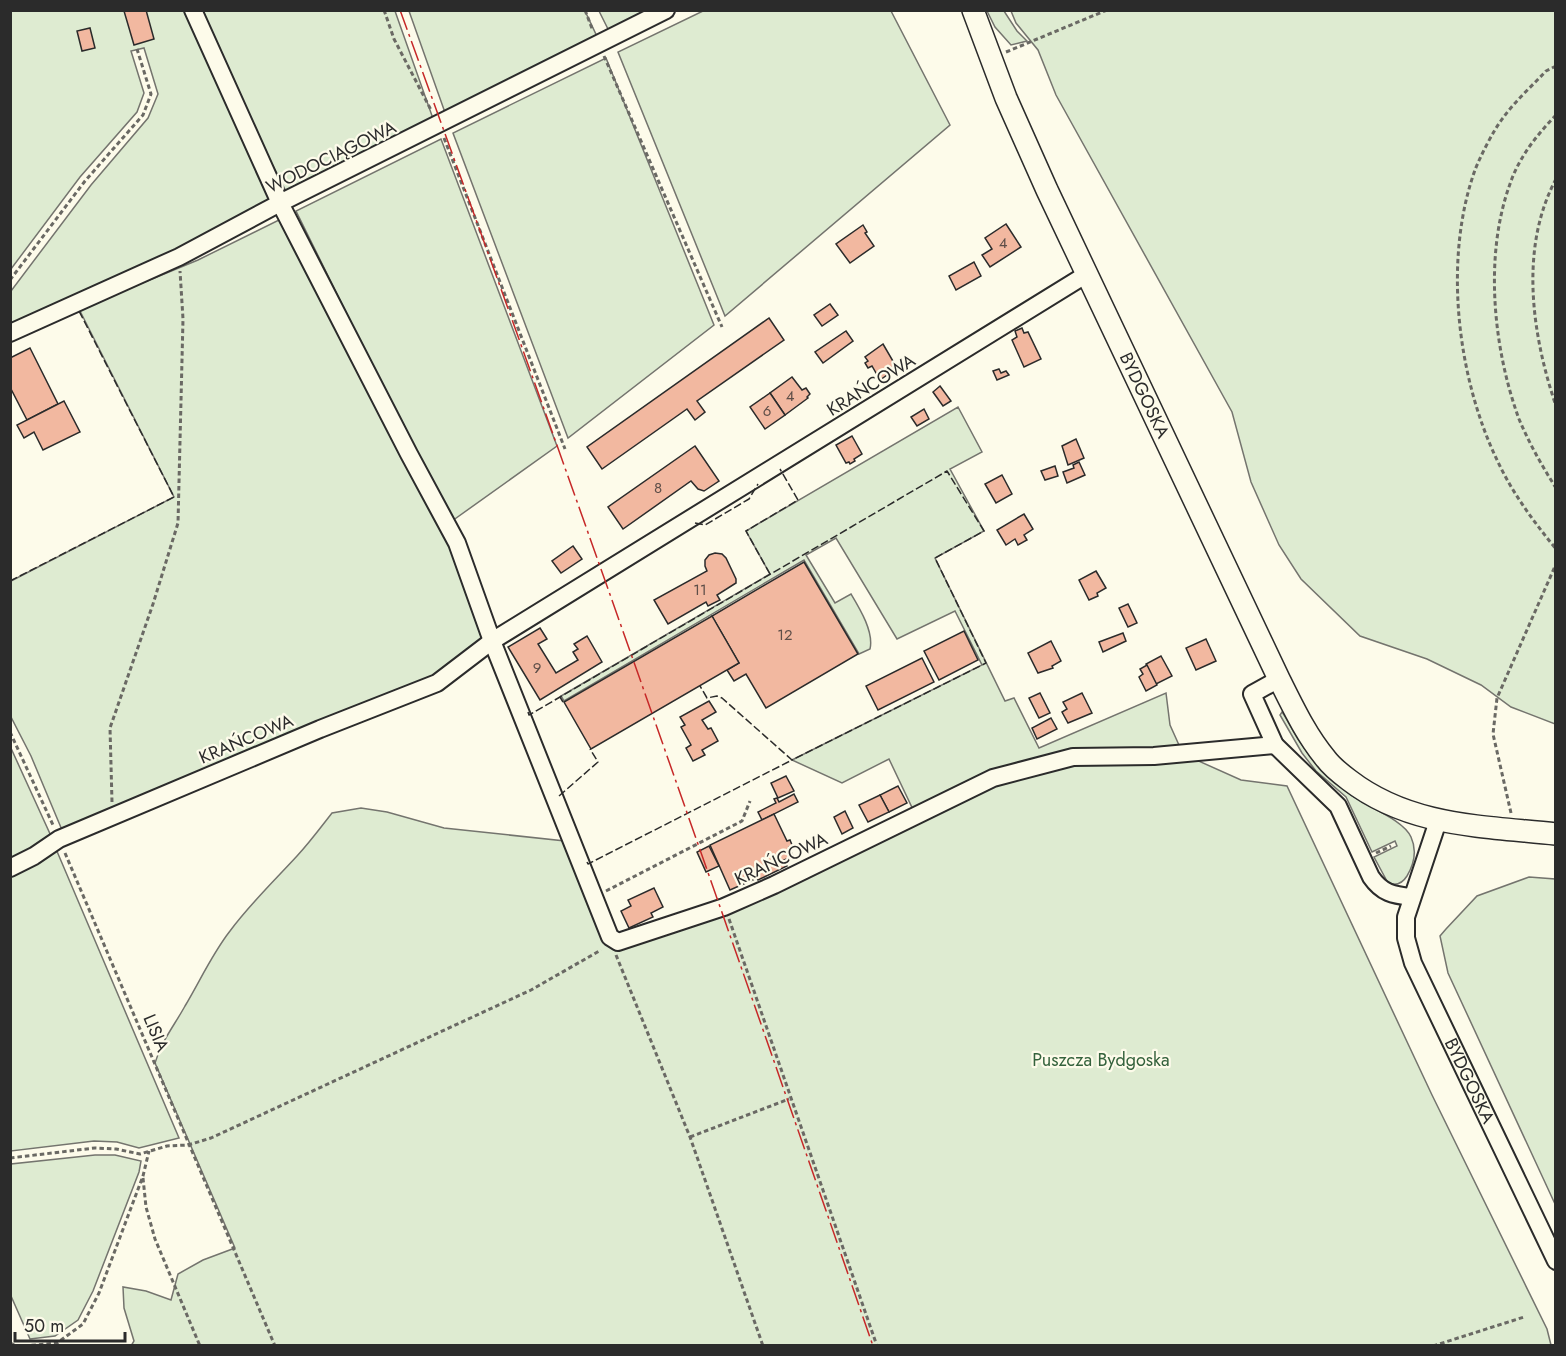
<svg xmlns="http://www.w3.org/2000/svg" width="1566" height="1356" font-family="Jost,sans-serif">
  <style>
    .green { fill: #deebd1; stroke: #74746e; stroke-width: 1.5 }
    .building { fill: #f2b8a0; stroke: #2b2b2b; stroke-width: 1.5 }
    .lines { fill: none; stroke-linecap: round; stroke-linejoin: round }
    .minor-casing { stroke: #2b2b2b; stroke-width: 20 }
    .major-casing { stroke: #2b2b2b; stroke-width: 24 }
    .path { stroke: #6a6964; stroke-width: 3; stroke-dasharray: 4.5 3; stroke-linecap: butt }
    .minor { stroke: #fdfbea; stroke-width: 16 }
    .major { stroke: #fdfbea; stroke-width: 21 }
    .fence { stroke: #2b2b2b; stroke-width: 1.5; stroke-dasharray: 8 3; stroke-linecap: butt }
    .power { stroke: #c62828; stroke-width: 1.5; stroke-dasharray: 21 4.5 3 4.5; stroke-linecap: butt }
    .labels { text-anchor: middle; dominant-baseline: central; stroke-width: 4.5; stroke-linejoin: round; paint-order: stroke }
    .number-label { font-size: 15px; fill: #5d4e48 }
    .street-label { font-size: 18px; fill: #2b2b2b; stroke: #fdfbea }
    .park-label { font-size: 18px; fill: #34623c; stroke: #fdfbea }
  </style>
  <rect width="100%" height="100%" fill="#fdfbea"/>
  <g class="green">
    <path d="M705,10L891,11L950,125L725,316L618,52Z"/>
    <path d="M10,11H186L278,205L11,326V291L91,185L148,118L158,94L144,48L131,51L144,93L137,112L80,177L11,269Z"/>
    <path d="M200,11H395L436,127L290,199L241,104Z"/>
    <path d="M409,11H585L601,45L448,121Z"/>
    <path d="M599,11H665L613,39Z"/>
    <path d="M987,11H1004L1017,31L1027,41L1011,45L995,27Z"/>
    <path d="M1011,11H1555V724L1511,707L1481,685L1427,659L1360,636L1301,579L1279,545L1251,482L1232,412L1056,95L1038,50L1016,23Z"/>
    <path d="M606,58L714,325L568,438L453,133Z"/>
    <path d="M441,139L557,446L452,521L415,452L296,211Z"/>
    <path d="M285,217L451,546L484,645L434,677L62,830L31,756L11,717V581L174,497L79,309L198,260Z"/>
    <path d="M958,407L982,452L950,469L984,531L935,558L1005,701L1014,698L1039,748L1166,693L1170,725L1183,754L1241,780L1287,786L1432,1095L1547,1329L1551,1345L131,1346L134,1341L124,1308L123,1287L146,1291L171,1300L178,1274L203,1260L235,1248L155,1063C162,1040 174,1026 185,1006C200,981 212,954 230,931C250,904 274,881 297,856C310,842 321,827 332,813L361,808L387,812L444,828L565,841L618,941L705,915L916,816L889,759L842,783L792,760L982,665L955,611L897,639L836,538L806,555L835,603L851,594C860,609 874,632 870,649L859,654L804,560L564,701L561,696L770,574L746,531Z"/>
    <path d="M1282,712C1288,720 1292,730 1298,739C1312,760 1328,778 1348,793C1365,806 1403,819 1411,837C1417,850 1414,864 1407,876C1402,884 1396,886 1388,883L1374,857L1397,846L1395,841L1372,852L1346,797L1316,771L1302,753L1280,715Z"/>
    <path d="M10,746L51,836L30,850L10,859Z"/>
    <path d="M56,849L179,1138L139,1148L117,1142L94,1141L11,1151V875Z"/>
    <path d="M1529,877L1555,879V1204L1448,973L1440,936L1446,929L1477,896Z"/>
    <path d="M95,1155H115L141,1161L139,1172L93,1291L78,1320L55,1336L30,1339L11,1296V1164Z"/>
  </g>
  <g class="building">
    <path d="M127,10H146L154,39L134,45L124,11Z"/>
    <path d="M90,28L95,48L82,51L77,31Z"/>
    <path d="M1006,224L1021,247L990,267L982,255L992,249L985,238Z"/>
    <path d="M863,225L867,232L865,233L874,246L850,263L836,244Z"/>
    <path d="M974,262L981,276L956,290L949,276Z"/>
    <path d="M830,304L838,315L822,326L814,315Z"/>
    <path d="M769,318L784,340L697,401L705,412L695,420L687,409L602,469L587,447Z"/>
    <path d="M1022,328L1024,333L1028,332L1041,359L1024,367L1012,340L1017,337L1015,331Z"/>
    <path d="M846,331L853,341L823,363L815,352Z"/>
    <path d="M883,344L897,368L880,380L872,366L868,368L865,363L868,361L865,357Z"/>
    <path d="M30,348L58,404L27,420L10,387V358Z"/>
    <path d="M999,369L1001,373L1006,371L1009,375L997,380L993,371Z"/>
    <path d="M792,377L802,390L806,388L810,394L807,397L808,398L785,415L770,393Z"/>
    <path d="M940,386L951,401L943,406L933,392Z"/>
    <path d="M770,393L785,415L765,429L750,407Z"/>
    <path d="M64,401L80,432L43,450L34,432L24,438L17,425Z"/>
    <path d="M924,409L929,419L917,426L911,417Z"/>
    <path d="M852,436L862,454L854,459L855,461L850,464L849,462L846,463L836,445Z"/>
    <path d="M1076,439L1084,458L1068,465L1062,446Z"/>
    <path d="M695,446L719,481L704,491L698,489L691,481L623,529L608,507Z"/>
    <path d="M1079,462L1085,475L1067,483L1063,472L1074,468L1073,465Z"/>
    <path d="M1055,466L1058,476L1045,480L1041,471Z"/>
    <path d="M1002,475L1012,494L996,503L985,484Z"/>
    <path d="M1024,514L1033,529L1024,535L1027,540L1018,545L1015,539L1006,545L997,530Z"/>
    <path d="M573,546L582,559L561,573L552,561Z"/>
    <path d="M715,553L722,554L726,558L736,579V583L717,595L720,600L708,606L706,602L668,624L654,600L707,571L705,566V560L709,555Z"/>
    <path d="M804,562L858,654L766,708L746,674L734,681L727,670L739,663L712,616Z"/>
    <path d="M1096,571L1106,588L1097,593L1098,596L1089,600L1079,580Z"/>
    <path d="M1128,604L1137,623L1128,627L1119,608Z"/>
    <path d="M712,616L739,663L591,749L564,702Z"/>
    <path d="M540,628L547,639L538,644L556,673L578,660L573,652L578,649L574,644L587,636L602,662L540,700L508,647Z"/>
    <path d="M964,631L978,660L939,680L924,651Z"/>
    <path d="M1123,633L1126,641L1103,652L1099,642Z"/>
    <path d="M1206,639L1216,661L1196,670L1186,648Z"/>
    <path d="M1051,641L1061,661L1052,666L1053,668L1038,673L1028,653Z"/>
    <path d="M1161,656L1172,676L1156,684L1146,664Z"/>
    <path d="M922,658L934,682L878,710L866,686Z"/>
    <path d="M1147,665L1157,685L1146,691L1139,677L1143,674L1140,669Z"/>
    <path d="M1040,693L1050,713L1039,718L1029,698Z"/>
    <path d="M1082,693L1092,713L1068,723L1062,712L1067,709L1063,702Z"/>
    <path d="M709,701L716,712L702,720L708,729L711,728L718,741L702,750L705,755L693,761L686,748L691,745L681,727L685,725L680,717Z"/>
    <path d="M1051,718L1057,729L1037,739L1032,728Z"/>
    <path d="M786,776L794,791L778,798L771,783Z"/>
    <path d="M898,786L907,803L889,812L880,795Z"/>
    <path d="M794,794L798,802L762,820L758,812L776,803L774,799L777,798L779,802Z"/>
    <path d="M880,795L889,812L868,822L859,805Z"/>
    <path d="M845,811L853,828L842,834L834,817Z"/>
    <path d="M774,814L787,841L790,840L792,845L789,847L793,856L784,860L787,866L758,880L757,878L730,890L710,845Z"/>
    <path d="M709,846L719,866L706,872L697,852Z"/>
    <path d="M654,888L663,907L651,913L653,917L629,928L621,911L631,906L628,900Z"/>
  </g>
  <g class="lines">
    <g class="minor-casing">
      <g id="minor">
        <path d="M193,10L280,203L409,454L457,543L492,641L610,937L618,942L724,907L774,885L993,778L1073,757L1154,756L1275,745"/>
        <path d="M10,333L179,257L280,203L666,10"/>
        <path d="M1279,679L1252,694L1275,745L1338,806L1371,877C1382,893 1393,895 1411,897"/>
        <path id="s1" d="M1438,821L1406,917V938L1413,963L1556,1261"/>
        <path d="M10,868L34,856L59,839L320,729L437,683L492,641L1087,274"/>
      </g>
    </g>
    <g class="major-casing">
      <g id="major">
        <path id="s2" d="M973,10L1006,98L1047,190L1279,679C1293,707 1306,735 1326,759C1332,767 1341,774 1349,780C1410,827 1483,826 1556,834"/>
      </g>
    </g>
    <g class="path">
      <path d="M384,10L394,39L431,110"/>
      <path d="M585,10L593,31"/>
      <path d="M1006,52L1107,10"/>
      <path d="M604,56L722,327"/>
      <path d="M1556,66L1546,71C1532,86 1515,101 1503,118C1494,129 1480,157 1475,170C1443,259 1457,378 1498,462C1513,494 1534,522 1556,549"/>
      <path d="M1556,115C1537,135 1519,157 1510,184C1484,255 1493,348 1519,419C1529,443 1542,466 1556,488"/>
      <path d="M444,138L565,449"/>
      <path d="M1556,179C1519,248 1532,335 1556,406"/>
      <path d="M10,280L85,181L143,115L151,94L137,49"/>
      <path d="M10,732L53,825"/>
      <path d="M112,802L110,728L153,604L178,523L183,319L180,271"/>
      <path d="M1511,813L1493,734L1497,698L1556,564"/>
      <path d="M65,853L275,1346"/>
      <path d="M1376,853L1391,846"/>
      <path d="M606,891L742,821L750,801"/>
      <path d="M729,919L877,1346"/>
      <path d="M616,955L690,1137L763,1346"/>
      <path d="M690,1137L789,1099"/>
      <path d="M10,1158L95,1148L116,1149L140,1154L167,1146L188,1145L211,1138L531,990L601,950"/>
      <path d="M143,1178L146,1207L155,1239L200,1346"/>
      <path d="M10,1343L17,1346"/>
      <path d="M24,1346L57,1343L83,1324L99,1293L143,1176L149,1151"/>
      <path d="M1433,1346L1524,1317"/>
    </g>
    <use href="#minor" class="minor"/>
    <use href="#major" class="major"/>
    <g class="fence">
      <path d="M695,523L705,525L749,499L758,484"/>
      <path d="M770,574L746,531L798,500L780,469"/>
      <path d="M10,581L174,497L78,309"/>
      <path d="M563,702L560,697L947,471L984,531L935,558L986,663L792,760L722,698L717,696L707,698L700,686"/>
      <path d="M528,712L529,715L560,697"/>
      <path d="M559,796L598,762L590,749"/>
      <path d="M587,862L588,864L792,760"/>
    </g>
    <path class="power" d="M400,10C562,454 718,899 873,1346"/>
  </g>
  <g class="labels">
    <g class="number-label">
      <text x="1003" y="243">4</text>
      <text x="790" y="396">4</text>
      <text x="767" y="411">6</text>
      <text x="658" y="488">8</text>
      <text x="700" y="590">11</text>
      <text x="785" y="635">12</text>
      <text x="537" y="668">9</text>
    </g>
    <g class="street-label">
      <text transform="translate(331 157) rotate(-26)">WODOCIĄGOWA</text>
      <text transform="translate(871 385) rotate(-32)">KRAŃCOWA</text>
      <text stroke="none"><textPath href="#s2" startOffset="422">BYDGOSKA</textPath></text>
      <text transform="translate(246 739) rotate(-23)">KRAŃCOWA</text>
      <text transform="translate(781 859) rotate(-25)">KRAŃCOWA</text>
      <text transform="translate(156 1033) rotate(67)">LISIA</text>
      <text stroke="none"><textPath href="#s1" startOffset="279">BYDGOSKA</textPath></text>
    </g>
    <g class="park-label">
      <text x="1101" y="1060">Puszcza Bydgoska</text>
    </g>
  </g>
  <rect width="1566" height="1356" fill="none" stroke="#2b2b2b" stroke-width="24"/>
  <path d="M15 1332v9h110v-9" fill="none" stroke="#2b2b2b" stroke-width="3"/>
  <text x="24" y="1332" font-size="18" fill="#2b2b2b" stroke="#fdfbea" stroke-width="4.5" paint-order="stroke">50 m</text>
</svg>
